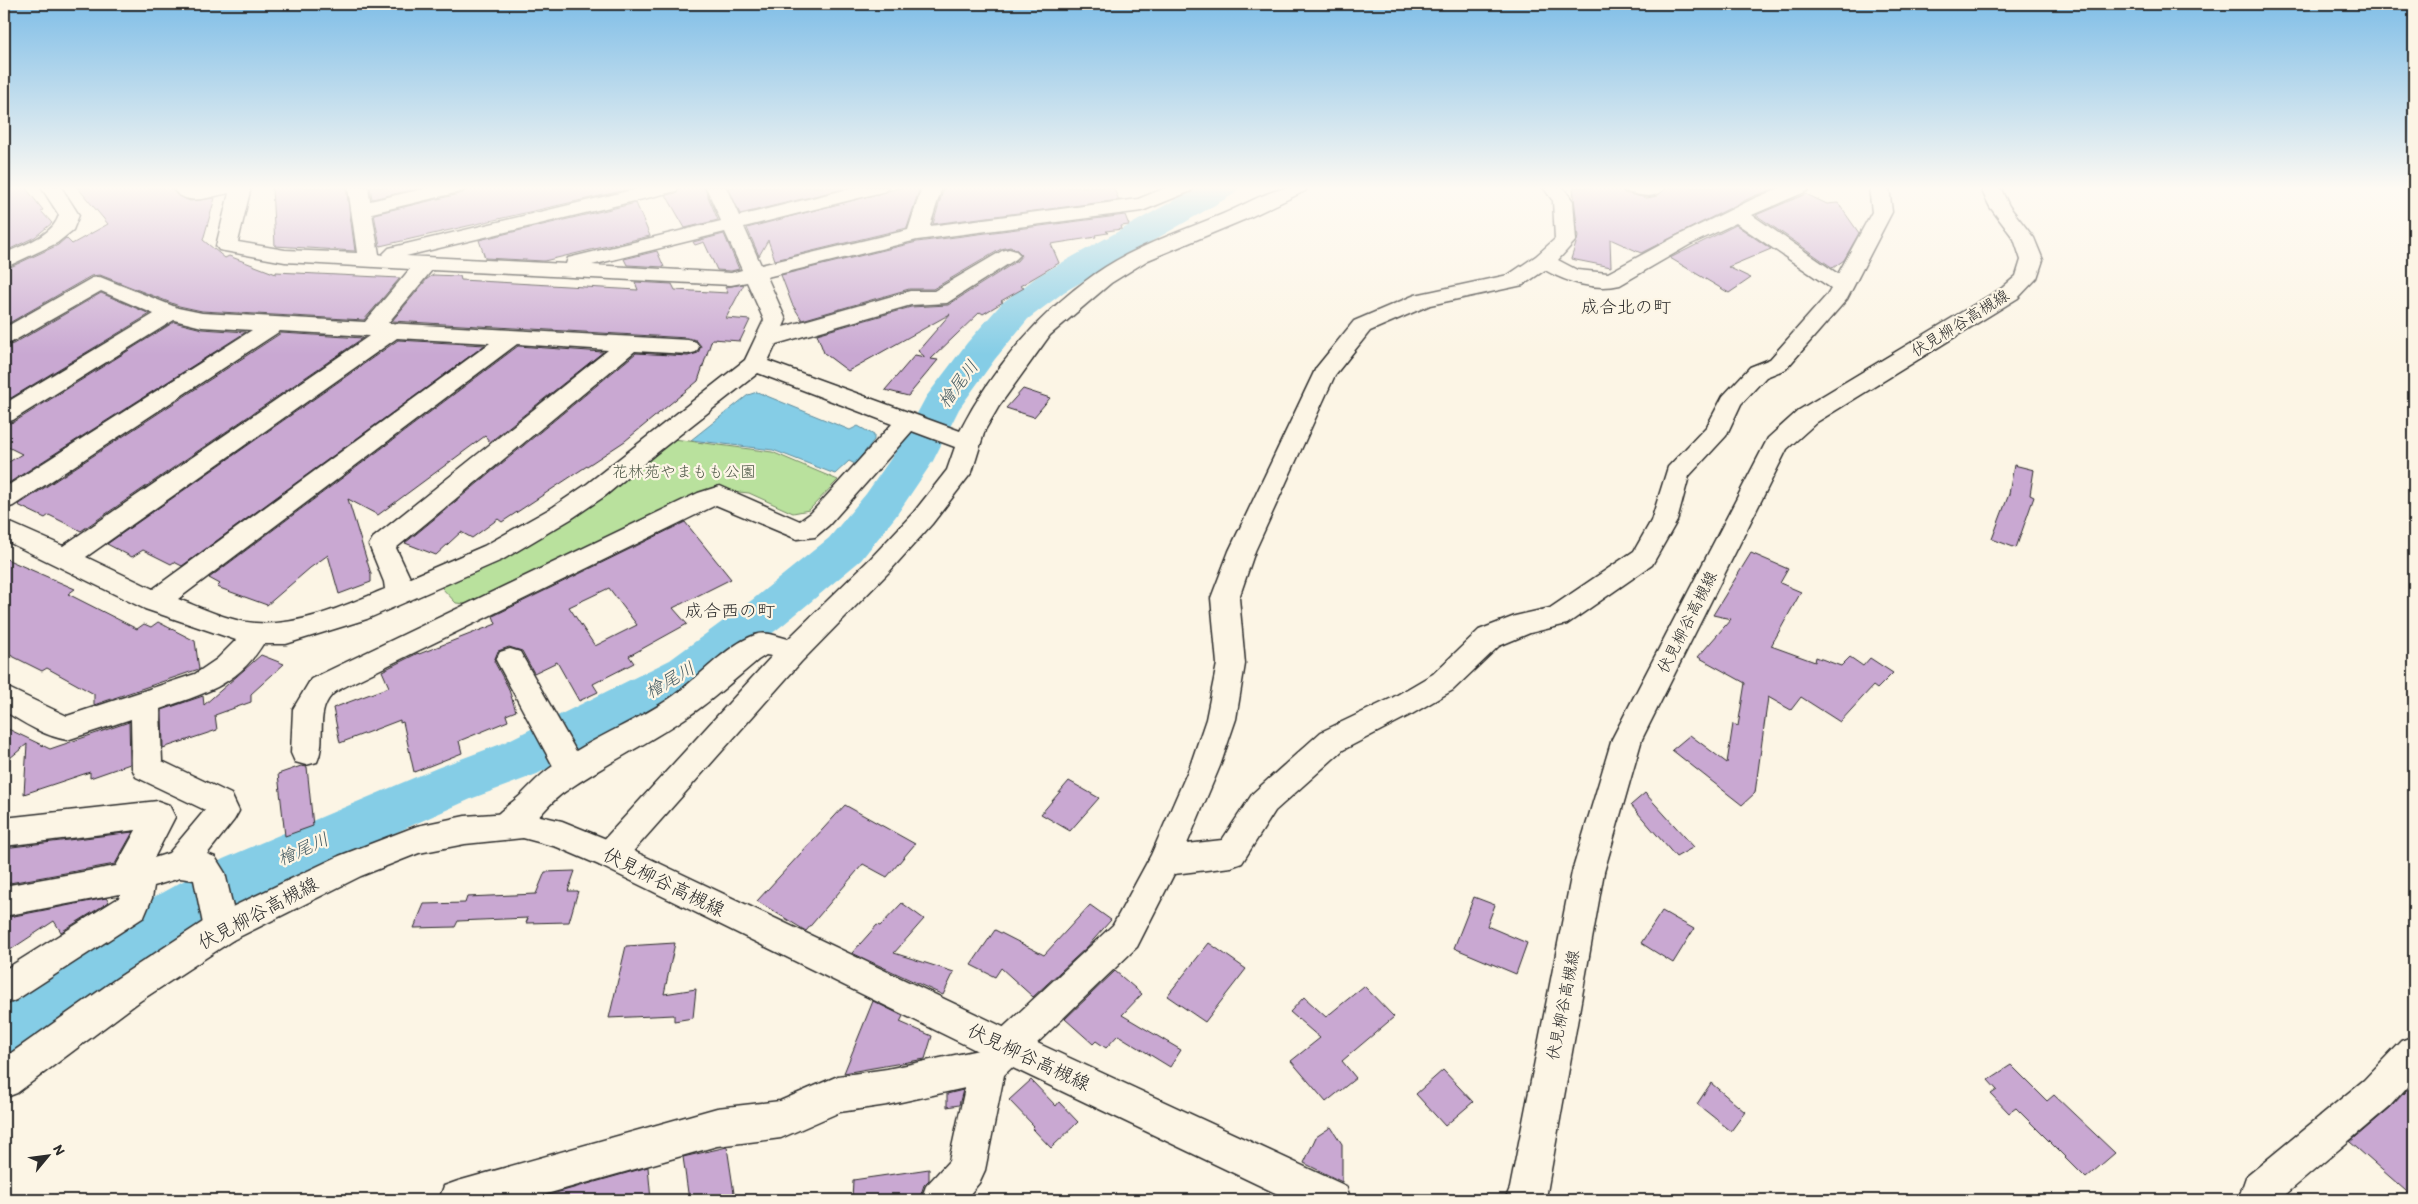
<svg xmlns="http://www.w3.org/2000/svg" width="2418" height="1204" font-family="Itim,'Klee One',sans-serif">
  <style>
    .green { fill: #b9e19d; stroke: #728664 }
    .water { fill: #85cde6; stroke: #618c9b }
    .lines { fill: none; stroke-linecap: round; stroke-linejoin: round }
    .river { fill: #85cde6; fill-rule: evenodd }
    .building { fill: #c9a8d2; stroke: #2b2b2b; fill-rule: evenodd }
    .minor-casing { stroke: #2b2b2b; stroke-width: 3 }
    .major-casing { stroke: #2b2b2b; stroke-width: 3 }
    .minor { fill: #fcf5e5; fill-rule: evenodd }
    .major { fill: #fcf5e5; fill-rule: evenodd }
    .labels { text-anchor: middle; dominant-baseline: central; stroke-width: 4.5; stroke-linejoin: round; paint-order: stroke }
    .street-label { font-size: 16px; fill: #2b2b2b; stroke: #fcf5e5 }
    .park-label { font-size: 16px; fill: #4e5848; stroke: #fcf5e5 }
    .neighbourhood-label { font-size: 18px; fill: #2b2b2b; stroke: #fcf5e5 }
    .water-label { font-size: 18px; font-style: italic; fill: #465c63; stroke: #fcf5e5 }
    .near-street-label { font-size: 19px; fill: #2b2b2b; stroke: #fcf5e5 }
  </style>
  <rect width="100%" height="100%" fill="#fcf5e5"/>
  <filter id="ink" filterUnits="userSpaceOnUse"><feTurbulence type="fractalNoise" baseFrequency=".02" numOctaves="2"/><feDisplacementMap in="SourceGraphic" scale="10" xChannelSelector="R" yChannelSelector="G"/><feConvolveMatrix kernelMatrix="1 2 1 2 8 2 1 2 1" color-interpolation-filters="sRGB"/></filter>
  <g filter="url(#ink)">
    <path class="green" d="M674,439L772,452L838,480L809,510L793,513L749,493L718,490L474,605L456,603L441,587L506,556L580,513Z"/>
    <path class="water" d="M757,392L850,430L858,426L874,435V440L855,464L849,461L835,474L773,450L691,440L748,395Z"/>
    <g class="lines">
      <path class="river" d="M1198,187H1239L1234,194L1064,292L1028,319L995,359L959,409L933,461L896,516L861,560L784,624L704,686L537,774L473,798L261,893L134,966L25,1047L4,1055V992L94,930L223,859L437,768L501,744L670,660L752,600L829,538L866,494L899,447L926,397L967,343L1002,303L1038,276Z"/>
    </g>
    <g class="building">
      <path d="M4,187H25L43,210L41,211L52,223L35,237L4,252Z"/>
      <path d="M77,187H169L177,195L190,201L215,198L203,240L225,258L229,256L276,274V272L400,278L364,320L202,311L179,306L100,275L91,276L4,326V270L58,245L66,238L72,244L108,224Z"/>
      <path d="M272,187H346L355,251L275,246Z"/>
      <path d="M370,187H425L372,199Z"/>
      <path d="M468,187H629L630,189L380,246L374,214L463,193Z"/>
      <path d="M681,187H704L718,220L685,228L666,195L676,193Z"/>
      <path d="M728,187H842L843,189L740,214Z"/>
      <path d="M903,187H920L907,228L775,260L768,240L759,256L747,228Z"/>
      <path d="M944,187H1113L1119,200L933,224Z"/>
      <path d="M1573,187H1620L1624,193L1647,198L1657,196L1667,187H1779L1754,196L1641,253L1610,239L1611,267L1571,259L1578,237Z"/>
      <path d="M1806,194L1827,204L1838,203L1859,233L1844,260L1833,268L1756,215Z"/>
      <path d="M636,203L650,236L544,261L485,258L479,240Z"/>
      <path d="M1125,215L1129,225L1121,226L1122,229L1106,231L1108,233L1095,235L1096,237L1051,244L1059,263L1020,286L1024,288L1001,301L1003,302L983,314L980,312L931,359L938,360L908,396L885,390L915,355L925,357L918,351L950,314L848,371L824,353L817,334L911,307L948,305L1017,261L1022,255L1017,250L1010,247L1001,249L933,289H909L802,320L792,304L781,275L917,242Z"/>
      <path d="M1736,225L1771,249L1728,267L1751,278L1729,293L1670,258Z"/>
      <path d="M724,234L739,269L731,271L717,270L704,242L695,245L693,242Z"/>
      <path d="M657,251L664,267L627,265L624,259Z"/>
      <path d="M433,275L460,276L461,280L638,290L635,282L672,284L675,290L728,293L725,287L744,284L726,318L750,320L740,341L712,339L698,381L625,441L502,522L498,519L472,538L461,532L436,555L405,543L636,353L688,356L698,353L701,346L696,340L688,338L392,321L427,279Z"/>
      <path d="M101,293L150,314L11,398L4,395V346L13,344Z"/>
      <path d="M174,322L202,329L246,332L4,486V465L22,454L4,445V424L14,422Z"/>
      <path d="M281,333L363,338L81,531L49,515L45,518L18,505Z"/>
      <path d="M398,340L485,345L182,566L174,562L171,564L143,550L132,557L107,544Z"/>
      <path d="M518,346L603,352L490,442L485,436L378,515L348,499L371,574V582L339,594L328,555L310,568L267,605L217,587L220,584L209,578Z"/>
      <path d="M1023,389L1050,398L1034,417L1006,408Z"/>
      <path d="M2014,465L2034,470L2030,495L2034,497L2016,548L1992,539L2009,494Z"/>
      <path d="M685,522L731,579L673,608L687,624L629,656L634,663L593,684L598,692L579,701L557,662L534,673L522,651L509,647L498,651L494,661L508,687L516,711L506,715L508,721L459,741L462,753L414,772L403,722L400,723V720L340,743L333,708L389,687L382,671L418,653L419,654L496,624L493,616ZM609,588L637,625L595,646L569,607Z"/>
      <path d="M1751,553L1788,569L1780,583L1801,592L1771,646L1815,662L1816,657L1841,666L1850,657L1863,666L1870,658L1893,673L1877,689L1873,686L1840,722L1801,697L1791,710L1768,697L1755,793L1742,805L1672,750L1690,735L1727,763L1733,724L1738,726L1745,683L1698,657L1731,619L1713,615Z"/>
      <path d="M4,558L75,589L68,594L137,629L144,624L151,627L158,622L195,641L199,669L94,705V694L47,668L42,671L4,652Z"/>
      <path d="M261,655L284,664L251,694V702L215,715L217,730L163,748L162,710L203,696L204,705Z"/>
      <path d="M129,722L130,764L90,778V772L24,794L27,744L4,763V727L50,749Z"/>
      <path d="M301,766L307,767L313,826L285,836L278,774Z"/>
      <path d="M1069,781L1099,798L1070,831L1041,814Z"/>
      <path d="M1645,793L1694,847L1676,857L1631,805Z"/>
      <path d="M845,805L915,844L887,877L863,864L806,931L757,901Z"/>
      <path d="M133,832L115,864L4,884V848Z"/>
      <path d="M575,871L568,891H578L569,922L526,923L528,918L458,921L455,927L414,928L424,904L465,903L467,897L536,894L545,872Z"/>
      <path d="M1474,897L1495,905L1487,926L1527,943L1516,974L1454,948Z"/>
      <path d="M106,898L109,902L61,932L54,921L4,954V918Z"/>
      <path d="M902,903L924,919L894,953L954,972L943,995L852,953L877,925L880,926Z"/>
      <path d="M1090,905L1111,920L1087,947L1033,997L1001,968L995,977L971,965L995,930L1044,955Z"/>
      <path d="M1662,911L1694,929L1673,963L1641,943Z"/>
      <path d="M675,943L664,994L696,989L693,1018L674,1021V1015L609,1018L626,946Z"/>
      <path d="M1209,943L1246,969L1205,1022L1167,996Z"/>
      <path d="M1115,971L1142,994L1122,1015L1181,1050L1170,1067L1118,1035L1106,1048L1096,1041L1093,1044L1065,1019Z"/>
      <path d="M1364,986L1394,1017L1342,1061L1356,1078L1326,1102L1291,1061L1320,1038L1290,1012L1304,997L1326,1017Z"/>
      <path d="M873,1001L903,1016L900,1022L932,1036L925,1059L844,1073Z"/>
      <path d="M2011,1065L2047,1101L2054,1095L2115,1153L2086,1178L2016,1108L2009,1113L1991,1094L1997,1090L1988,1080Z"/>
      <path d="M1443,1070L1473,1102L1445,1126L1416,1094Z"/>
      <path d="M1031,1080L1056,1106L1059,1102L1078,1122L1051,1148L1032,1128L1034,1126L1009,1100Z"/>
      <path d="M2414,1082V1198L2350,1142L2391,1107Z"/>
      <path d="M1711,1083L1745,1112L1731,1131L1697,1104Z"/>
      <path d="M963,1090L959,1105L947,1107V1094Z"/>
      <path d="M1331,1127L1342,1144V1182L1304,1163L1316,1137Z"/>
      <path d="M727,1147L735,1200H689L683,1157Z"/>
      <path d="M648,1167L651,1200H531Z"/>
      <path d="M929,1169V1180L924,1185L919,1200H852L853,1180Z"/>
    </g>
    <g class="lines">
      <g class="minor-casing">
        <g id="minor">
          <path d="M41,187H61L79,215L73,230L57,243L4,268V254C22,245 53,236 59,215Z"/>
          <path d="M172,187H251L238,242L285,250L357,253L348,187H368L370,201L432,187H466L463,191L372,213L379,254L382,255L389,248L645,187H679L676,191L406,256L566,264L568,258L721,221L706,187H726L739,216L857,187H889L886,191L744,227L761,265L908,230L922,187H942L930,226L1138,199L1168,187H1194L1191,191L1142,211L917,240L767,277L786,320L783,327L910,291H934L1002,251L1009,249L1016,251L1020,255L1016,259L947,303L911,305L776,344L768,361L960,431C991,370 1039,313 1095,274C1133,247 1180,232 1223,214C1252,202 1276,184 1308,187L1305,191L1246,219L1148,260L1111,283L1050,335L999,406L985,430L972,472L932,524L889,572L801,662L621,865L610,869L599,865L594,855L599,845L772,656L766,655L758,660C736,678 714,699 690,715C649,743 605,764 566,791C547,803 535,826 515,837C506,841 501,840 493,837L488,827C496,812 510,805 523,793C533,783 541,774 553,766L496,660L500,652L510,649L520,652L576,751C606,732 640,719 669,699C696,681 726,645 755,635C766,631 777,636 788,639L871,558L914,512L947,470L955,447L912,431L829,525L815,537L797,539L716,505L348,685C343,688 335,691 331,696C315,714 327,741 317,762L306,765L295,762L291,753L293,709L311,679L698,493L720,486L800,521L811,513L892,424L758,373L654,455L605,496L571,519L502,560L367,619L286,644H263C237,686 203,694 160,709L162,761L231,794L239,811L234,820L207,854L215,857L225,873L238,929L233,940L221,944L209,940L204,929L194,880L180,878L154,886L152,898L144,917L16,1000L4,1005V970L120,897V894L4,916V886L116,866L136,830L4,846V818L158,801L169,805L175,817L154,858L169,853L205,810L136,777L132,768L131,719L67,740C44,736 24,723 4,711V686L67,716L195,674L217,659L236,640L145,609L4,540V520L63,546L369,336L280,331L13,506L4,509V488L252,330L202,327L174,320L13,420L4,422V404L154,314L101,291L12,342L4,344V328L92,278L100,277L178,308L202,313L365,322L410,269L285,262L219,250L216,246L229,193C207,197 186,208 172,187ZM725,232L742,270L731,273L592,265ZM432,270L731,285L747,282L764,320L745,360L587,484L553,507L484,546L410,578L396,548L635,351L688,354L696,352L699,347L696,342L688,340L388,323ZM397,338L490,343L153,589L86,557ZM517,344L608,350L373,538L369,545L384,582L385,589C346,605 299,627 255,623C229,621 202,608 178,599Z"/>
          <path d="M1543,187H1563L1573,201L1576,240L1558,260L1577,270L1608,273L1675,237L1755,198L1783,187H1810L1807,191L1752,215L1838,274L1872,212L1869,187H1889L1892,212L1847,299L1786,369L1766,377L1741,404L1726,436L1689,476L1677,521L1652,565L1567,624L1530,633L1499,646L1453,690L1412,714L1343,750L1275,811L1242,863L1231,867L1174,874L1137,947L1004,1075L985,1170L979,1183L965,1200H921L926,1186L949,1161L965,1088L887,1105L840,1112L781,1138L717,1146L525,1200H439L444,1186L458,1181L717,1108L780,1101L838,1076L887,1069L979,1050L1113,925L1151,855L1190,766L1206,719L1217,664L1211,598L1229,551L1316,368L1354,321L1415,295L1508,275L1536,256L1555,239L1553,201ZM1736,223L1831,288L1826,296L1770,359L1750,367L1723,396L1707,426L1668,467L1651,521L1634,551L1550,608L1515,616L1479,630L1433,674L1392,698L1321,732L1253,793L1222,840L1187,844L1220,766L1236,719L1245,664L1239,598L1255,551L1335,375L1370,331L1430,305L1523,285L1545,270C1566,282 1595,291 1620,285L1689,245Z"/>
          <path d="M1622,187H1665C1655,201 1639,195 1625,191Z"/>
          <path d="M2414,1036V1079L2390,1106L2279,1200H2238L2246,1177L2364,1080L2401,1041Z"/>
        </g>
      </g>
      <g class="major-casing">
        <g id="major">
          <path d="M1980,187H2000L2009,206L2034,238L2043,260L2037,278L2018,298L1817,422L1787,449L1642,739L1604,872L1546,1198L1545,1200H1505L1510,1188L1572,872L1612,739L1768,438L1799,410L2002,288L2016,276L2021,260L2014,239L1990,207Z"/>
          <path d="M523,812L562,821L621,845L1020,1035L1346,1186L1351,1200H1290L994,1059L599,865L557,847L523,838L465,844L419,853L361,876L233,940L140,1001L17,1093L4,1098V1058L116,979L209,918L339,856L417,826L465,816Z"/>
        </g>
      </g>
      <use href="#minor" class="minor"/>
      <use href="#major" class="major"/>
    </g>
  </g>
  <linearGradient id="sky" x2="0" y2="1"><stop stop-color="#80bee7"/><stop offset="0.53" stop-color="#fefaf3"/><stop offset="1" stop-color="#fefaf3" stop-opacity="0"/></linearGradient>
  <rect width="2418" height="355" fill="url(#sky)"/>
  <g class="labels">
    <g class="street-label">
      <text transform="translate(1960 323) rotate(-32)">伏見柳谷高槻線</text>
      <text transform="translate(1687 622) rotate(-63)">伏見柳谷高槻線</text>
      <text transform="translate(1563 1005) rotate(-79)">伏見柳谷高槻線</text>
    </g>
    <g class="park-label">
      <text x="684" y="471">花林苑やまもも公園</text>
    </g>
    <g class="neighbourhood-label">
      <text x="1626" y="307">成合北の町</text>
      <text x="730" y="611">成合西の町</text>
    </g>
    <g class="water-label">
      <text transform="translate(958 384) rotate(-53)">檜尾川</text>
      <text transform="translate(670 680) rotate(-30)">檜尾川</text>
      <text transform="translate(303 849) rotate(-24)">檜尾川</text>
    </g>
    <g class="near-street-label">
      <text transform="translate(664 882) rotate(26)">伏見柳谷高槻線</text>
      <text transform="translate(258 913) rotate(-28)">伏見柳谷高槻線</text>
      <text transform="translate(1029 1057) rotate(25)">伏見柳谷高槻線</text>
    </g>
  </g>
  <rect width="2418" height="1204" fill="none" stroke="#fcf5e5" stroke-width="20"/>
  <rect x="10" y="10" width="2398" height="1184" fill="none" stroke="#2b2b2b" stroke-width="2" filter="url(#ink)"/>
  <g transform="translate(48 1156) rotate(61)" stroke="#fcf5e5" stroke-width="4" paint-order="stroke">
  <path d="M0-4L9 19L0 12L-9 19Z" fill="#2b2b2b"/>
  <text y="-8" font-size="14" font-weight="bold" text-anchor="middle" fill="#2b2b2b">N</text>
  </g>
</svg>
